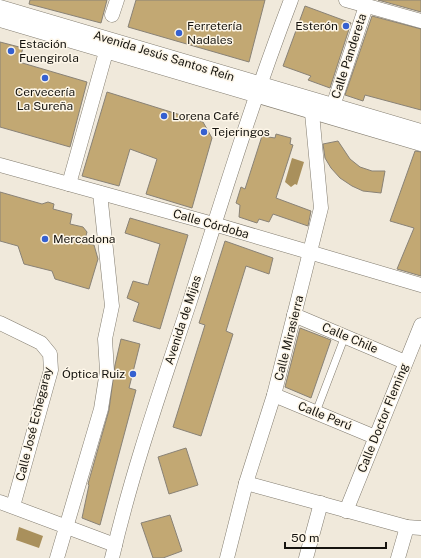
<svg xmlns="http://www.w3.org/2000/svg" width="421" height="558" font-family="'Public Sans',sans-serif">
  <style>
    .water { fill: #a9905c }
    .building { fill: #c2a873; stroke: #898276 }
    .lines { fill: none; stroke-linecap: round; stroke-linejoin: round }
    .lane-casing { stroke: #817b6e; stroke-width: 8 }
    .street-casing { stroke: #817b6e; stroke-width: 15 }
    .lane { stroke: #fff; stroke-width: 7 }
    .street { stroke: #fff; stroke-width: 14 }
    .poi-dot { fill: #3560d0; stroke: #fdf6e8; stroke-width: 1.5 }
    .labels { text-anchor: middle; dominant-baseline: central; stroke-width: 3; stroke-linejoin: round; paint-order: stroke }
    .poi-label { font-size: 12px; fill: #16140f; stroke: #fdf6e8; text-anchor: start }
    .street-label { font-size: 12px; fill: #16140f; stroke: #fdf6e8 }
  </style>
  <rect width="100%" height="100%" fill="#f0e9db"/>
  <g class="water">
    <path d="M292,158L304,162L297,185L295,184L291,187L285,182Z"/>
    <path d="M19,527L43,536L39,548L16,540Z"/>
  </g>
  <g class="building">
    <path d="M30,0H107L101,23L29,4Z"/>
    <path d="M136,0H265L249,62L128,27Z"/>
    <path d="M378,0H421V12Z"/>
    <path d="M305,6L351,23L330,88L308,80L311,76L283,66Z"/>
    <path d="M372,16L421,29V110L365,95L363,101L345,95Z"/>
    <path d="M0,42L23,48L19,62L87,82L70,147L0,127Z"/>
    <path d="M107,92L203,122L212,138L192,208L146,194L157,159L130,149L119,186L82,176Z"/>
    <path d="M276,134L291,138L290,144L293,145L276,198L311,211L308,226L273,214L269,222L259,219L257,223L239,217L240,205L236,203L241,187L245,189L262,136L275,138Z"/>
    <path d="M338,141L350,159L360,167L372,171H385L381,193L363,191L352,186L340,178L331,168L325,158L323,144Z"/>
    <path d="M415,151L421,152V276L397,269L414,228L390,221Z"/>
    <path d="M0,192L42,204L48,202L54,204L53,209L72,214L70,224L83,227L87,232L84,243L94,245L98,259L89,289L55,279L52,271L24,264L18,246L0,241Z"/>
    <path d="M130,218L188,235L160,329L133,321L139,303L127,298L133,281L148,285L160,244L125,233Z"/>
    <path d="M225,241L273,258L269,274L246,266L226,331L233,334L201,436L173,427L205,325L199,323Z"/>
    <path d="M300,328L331,340L311,398L285,387Z"/>
    <path d="M121,339L140,344L129,388L136,390L100,525L82,518L89,485L88,484L109,410L115,365Z"/>
    <path d="M186,448L198,485L169,494L158,457Z"/>
    <path d="M170,515L182,551L163,558H153L141,523Z"/>
  </g>
  <g class="lines">
    <g class="lane-casing">
      <path id="lane" d="M316,412L345,336"/>
    </g>
    <g class="street-casing">
      <g id="street">
        <path d="M346,0L421,21"/>
        <path d="M0,7L421,131"/>
        <path d="M112,15L117,0"/>
        <path d="M0,20L421,144"/>
        <path d="M333,106L366,6"/>
        <path d="M0,165L224,227L421,285"/>
        <path d="M69,184L106,52"/>
        <path d="M294,315L405,362"/>
        <path d="M0,323L41,343L50,354L51,370L13,506"/>
        <path d="M274,395L375,437"/>
        <path d="M246,483L407,527L421,528"/>
        <path d="M0,502L115,545"/>
        <path d="M346,511L421,325"/>
        <path d="M57,558L101,409L107,371L105,339L112,306L100,193"/>
        <path d="M112,558C132,471 162,386 190,301C222,200 253,99 291,0"/>
        <path d="M227,558L246,483L274,395L321,208L312,113"/>
        <path d="M306,558L321,503"/>
        <path d="M398,558L407,527"/>
      </g>
    </g>
    <use href="#lane" class="lane"/>
    <use href="#street" class="street"/>
  </g>
  <g class="poi-dot">
    <circle cx="346" cy="26" r="4"/>
    <circle cx="179" cy="33" r="4"/>
    <circle cx="11" cy="51" r="4"/>
    <circle cx="45" cy="78" r="4"/>
    <circle cx="164" cy="116" r="4"/>
    <circle cx="204" cy="132" r="4"/>
    <circle cx="45" cy="239" r="4"/>
    <circle cx="133" cy="374" r="4"/>
  </g>
  <g class="labels">
    <g class="poi-label">
      <text x="187" y="26">Ferretería<tspan x="187" dy="14">Nadales</tspan></text>
      <text x="338" y="26" text-anchor="end">Esterón</text>
      <text x="19" y="44">Estación<tspan x="19" dy="14">Fuengirola</tspan></text>
      <text x="45" y="92" text-anchor="middle">Cervecería<tspan x="45" dy="14">La Sureña</tspan></text>
      <text x="172" y="116">Lorena Café</text>
      <text x="212" y="132">Tejeringos</text>
      <text x="53" y="239">Mercadona</text>
      <text x="125" y="374" text-anchor="end">Óptica Ruiz</text>
    </g>
    <g class="street-label">
      <text transform="translate(164 56) rotate(17)">Avenida Jesús Santos Reín</text>
      <text transform="translate(349 56) rotate(-72)">Calle Pandereta</text>
      <text transform="translate(211 224) rotate(16)">Calle Córdoba</text>
      <text transform="translate(183 320) rotate(-72)">Avenida de Mijas</text>
      <text transform="translate(289 338) rotate(-76)">Calle Mirasierra</text>
      <text transform="translate(350 338) rotate(23)">Calle Chile</text>
      <text transform="translate(325 416) rotate(22)">Calle Perú</text>
      <text transform="translate(383 418) rotate(-68)">Calle Doctor Fleming</text>
      <text transform="translate(34 424) rotate(-76)">Calle José Echegaray</text>
    </g>
  </g>
  <path d="M285 542v6h101v-6" fill="none" stroke="#16140f" stroke-width="2"/>
  <text x="291" y="542" font-size="12" fill="#16140f" stroke="#fdf6e8" stroke-width="3" paint-order="stroke">50 m</text>
</svg>
